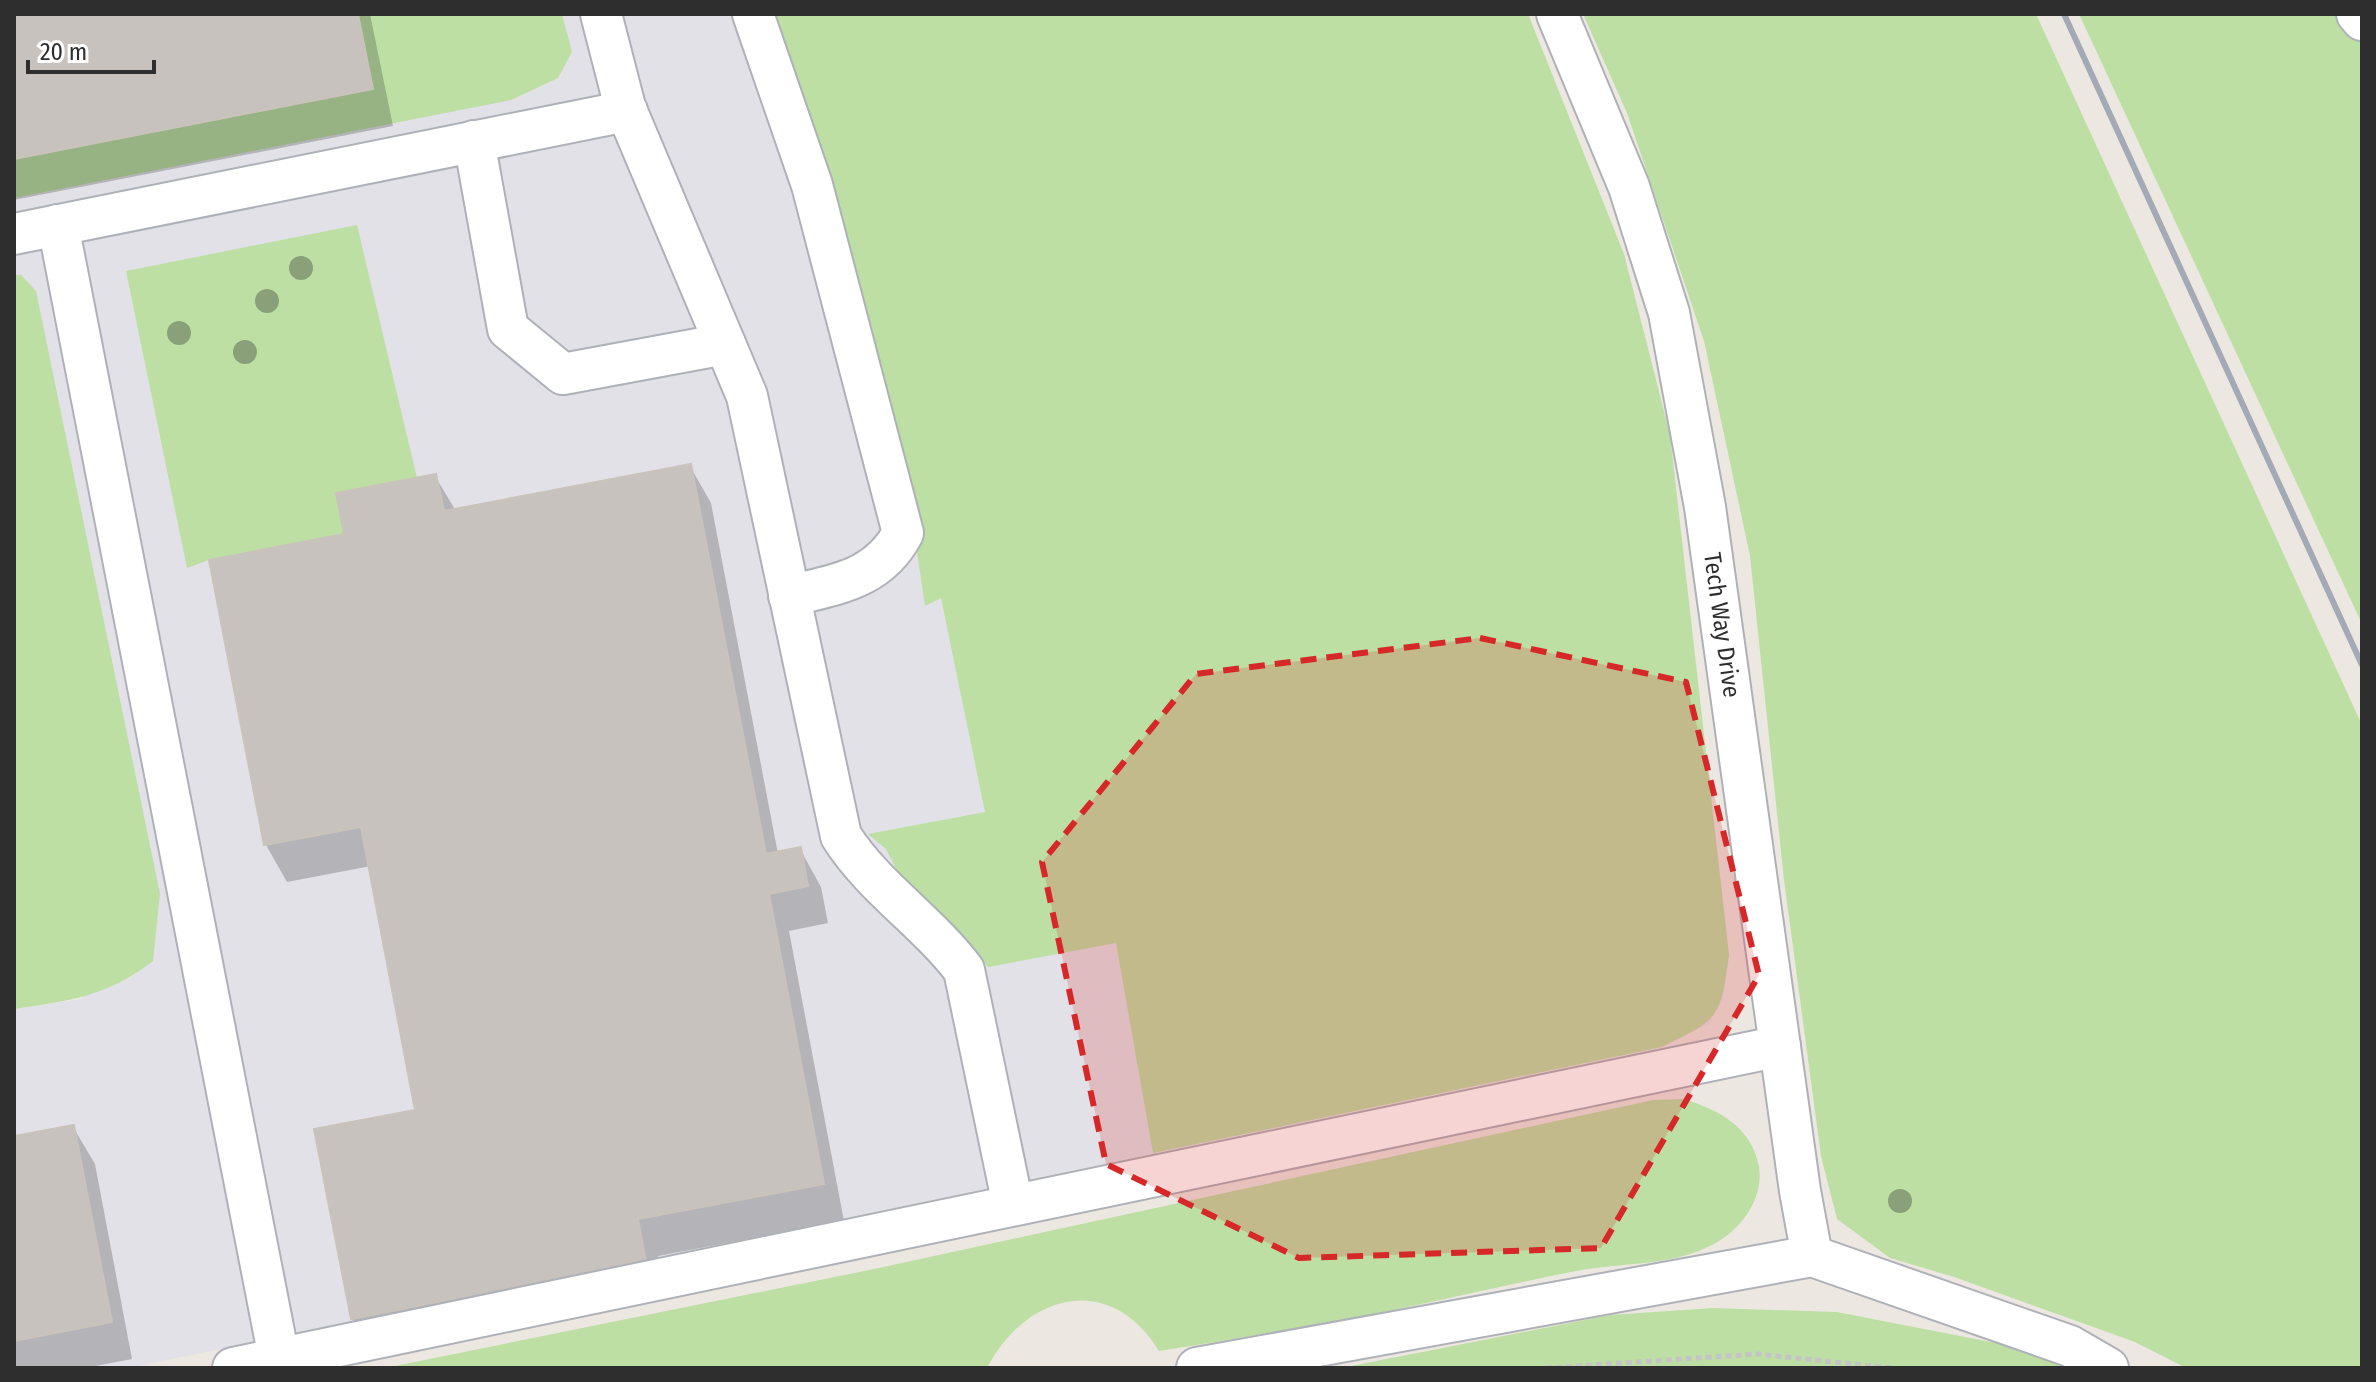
<svg xmlns="http://www.w3.org/2000/svg" width="2376" height="1382" font-family="'Fira Sans Condensed',sans-serif">
  <style>
    .industrial { fill: #e2e1e7 }
    .green { fill: #bddfa4 }
    .shadow { fill: #0003 }
    .building { fill: #c7c2bd; stroke: #c9c3bb; stroke-width: 2 }
    .lines { fill: none; stroke-linecap: round; stroke-linejoin: round }
    .minor-casing { stroke: #aeb1b8; stroke-width: 44 }
    .path { stroke: #c4c4c4; stroke-width: 5; stroke-dasharray: 6 4; stroke-linecap: butt }
    .minor { stroke: #fff; stroke-width: 40 }
    .rail { stroke: #a4a9b6; stroke-width: 6 }
    .tree { fill: #89a078 }
    .marked { fill: #d62828; fill-opacity: 0.2; stroke: #d62828; stroke-width: 6; stroke-dasharray: 16 10; stroke-linejoin: round }
    .labels { text-anchor: middle; dominant-baseline: central; stroke-width: 6; stroke-linejoin: round; paint-order: stroke }
    .street-label { font-size: 24px; fill: #2e2e2e; stroke: #fff }
  </style>
  <rect width="100%" height="100%" fill="#ede7e2"/>
  <path class="industrial" d="M14,14H1528L1624,254L1670,435L1729,955L1723,1001L1708,1024L1662,1047L129,1368H14V1009L82,999L14,285Z"/>
  <g class="green">
    <path d="M14,14H562L572,52L558,78L511,100L14,198Z"/>
    <path d="M761,14H1528L1624,254L1670,435L1729,955C1720,1019 1719,1019 1662,1047L1153,1153L1116,943L988,967L903,882L886,849L868,834L985,812L941,598L925,606L912,519Z"/>
    <path d="M1583,14H2036L2362,725V1368H2186L2135,1342L1954,1277L1890,1258L1837,1219L1821,1156L1784,880L1750,556L1704,341L1627,113Z"/>
    <path d="M2079,14H2362V624Z"/>
    <path d="M357,225L417,478L344,534L209,560L187,568L126,271Z"/>
    <path d="M14,275H21L36,291L160,894L153,961C108,996 69,1001 14,1009Z"/>
    <path d="M1684,1099C1719,1110 1752,1127 1759,1167C1764,1200 1740,1231 1712,1245C1670,1267 1622,1262 1576,1271C1489,1288 1402,1310 1315,1325C1263,1334 1211,1343 1159,1351C1110,1271 1026,1293 987,1368H385L874,1269L1653,1100Z"/>
    <path d="M1713,1308L1837,1312L2006,1345L2070,1368H1341L1610,1315Z"/>
  </g>
  <g class="shadow">
    <path d="M14,14H370L393,126L14,200Z"/>
    <path d="M690,466L711,503L778,854L800,849L821,887L828,923L789,931L844,1221L658,1256L666,1299L374,1355L352,1318L418,1111L371,866L287,882L266,845L211,561L347,535L435,476L456,511Z"/>
    <path d="M73,1127L95,1164L132,1359L85,1368H14V1138Z"/>
  </g>
  <g class="building">
    <path d="M14,14H358L373,89L14,159Z"/>
    <path d="M691,464L766,854L801,847L808,886L769,894L824,1184L638,1219L646,1262L351,1319L314,1129L415,1110L361,827L264,845L209,560L344,534L336,493L436,474L444,511Z"/>
    <path d="M74,1125L112,1322L14,1341V1136Z"/>
  </g>
  <g class="lines">
    <g class="minor-casing">
      <g id="minor">
        <path d="M601,14L625,107L747,396L841,836C874,888 927,921 964,970L1013,1205"/>
        <path d="M753,14L812,185L903,533C878,580 836,584 789,596"/>
        <path d="M1557,14L1629,187L1669,313L1705,507L1800,1191L1812,1256"/>
        <path d="M2357,14L2362,20"/>
        <path d="M474,141L508,329L563,374L725,344"/>
        <path d="M58,225L279,1358"/>
        <path d="M14,234L627,111"/>
        <path d="M233,1368L1780,1046"/>
        <path d="M1197,1368L1812,1256L2070,1346L2108,1368"/>
      </g>
    </g>
    <path class="path" d="M1546,1368L1757,1354L1893,1368"/>
    <use href="#minor" class="minor"/>
    <path class="rail" d="M2064,14L2362,665"/>
  </g>
  <g class="tree">
    <circle cx="301" cy="268" r="12"/>
    <circle cx="267" cy="301" r="12"/>
    <circle cx="179" cy="333" r="12"/>
    <circle cx="245" cy="352" r="12"/>
    <circle cx="1900" cy="1201" r="12"/>
  </g>
  <path class="marked" d="M1480,638L1686,682L1759,975L1601,1248L1299,1258L1106,1164L1042,862L1196,674Z"/>
  <g class="labels">
    <g class="street-label">
      <text transform="translate(1722 625) rotate(82)">Tech Way Drive</text>
    </g>
  </g>
  <rect width="2376" height="1382" fill="none" stroke="#2e2e2e" stroke-width="32"/>
  <path d="M28 60v12h126v-12" fill="none" stroke="#2e2e2e" stroke-width="4"/>
  <text x="40" y="60" font-size="24" fill="#2e2e2e" stroke="#ffffff" stroke-width="6" paint-order="stroke">20 m</text>
</svg>
